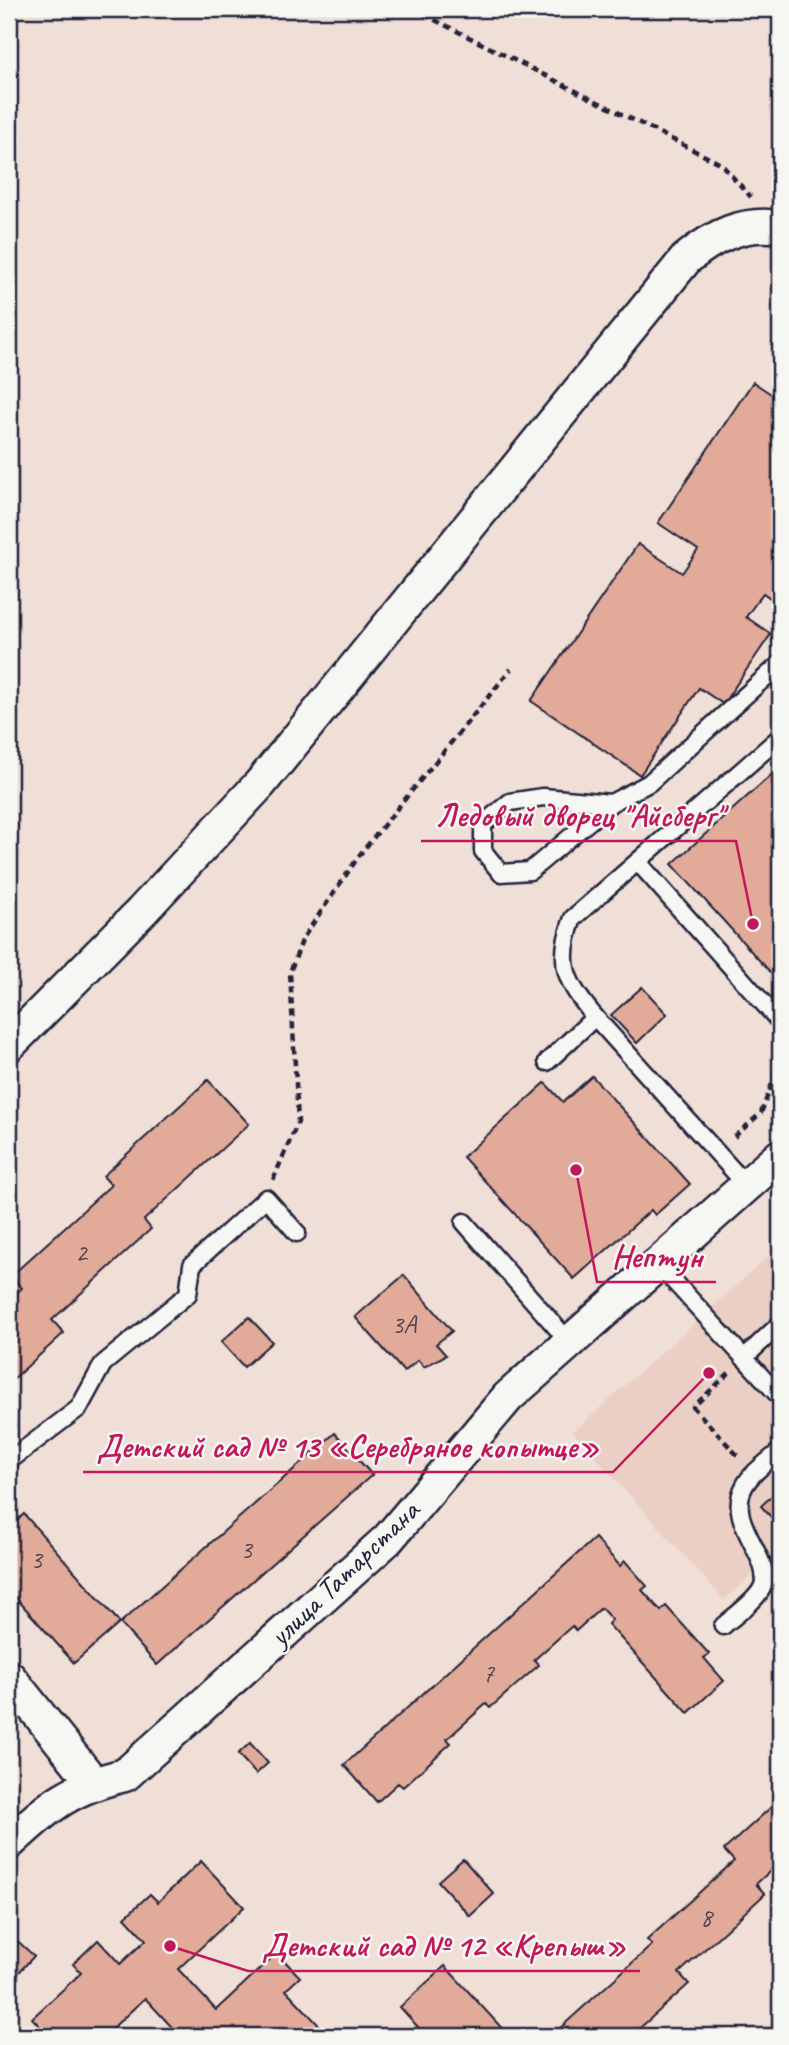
<svg xmlns="http://www.w3.org/2000/svg" width="789" height="2045" font-family="Caveat,sans-serif">
  <style>
    .built { fill: #eccfc4 }
    .building { fill: #e2aa99; stroke: #22223b; stroke-width: 2 }
    .lines { fill: none; stroke-linecap: round; stroke-linejoin: round }
    .service-casing { stroke: #22223b; stroke-width: 21 }
    .minor-casing { stroke: #22223b; stroke-width: 37 }
    .path { stroke: #22223b; stroke-width: 4.5; stroke-dasharray: 7 5; stroke-linecap: butt }
    .service { stroke: #f6f6f2; stroke-width: 16 }
    .minor { stroke: #f6f6f2; stroke-width: 32 }
    .labels { text-anchor: middle; dominant-baseline: central; stroke-width: 5; stroke-linejoin: round; paint-order: stroke }
    .number-label { font-size: 26px; fill: #524452 }
    .street-label { font-size: 30px; fill: #22223b; stroke: #f6f6f2 }
    .leader { fill: none; stroke: #c2185b; stroke-width: 2.5 }
    .callout-dot { fill: #c2185b; stroke: #f6f6f2; stroke-width: 2.5 }
    .callout-label { font-size: 32px; text-anchor: middle; font-weight: bold; fill: #c2185b; stroke: #f6f6f2; stroke-width: 5; stroke-linejoin: round; paint-order: stroke }
  </style>
  <rect width="100%" height="100%" fill="#f0dfd7"/>
  <filter id="ink" filterUnits="userSpaceOnUse"><feTurbulence type="fractalNoise" baseFrequency=".0143" numOctaves="2"/><feDisplacementMap in="SourceGraphic" scale="14" xChannelSelector="R" yChannelSelector="G"/><feConvolveMatrix kernelMatrix="1 2 1 2 8 2 1 2 1" color-interpolation-filters="sRGB"/></filter>
  <g filter="url(#ink)">
    <path class="built" d="M780,1246V1570L770,1559L724,1600L573,1432Z"/>
    <g class="building">
      <path d="M753,382L780,400V605L763,593L746,617L771,634L723,704L699,688L640,775L531,701L638,544L682,573L698,550L658,523Z"/>
      <path d="M780,767V983L672,864Z"/>
      <path d="M642,987L667,1014L637,1043L611,1015Z"/>
      <path d="M592,1076L690,1184L655,1215L651,1210L574,1279L463,1157L545,1083L563,1102Z"/>
      <path d="M208,1080L249,1124L144,1220L151,1229L52,1320L64,1333L9,1383V1300L22,1288L11,1276L111,1185L103,1176Z"/>
      <path d="M404,1275L452,1331L436,1344L446,1355L424,1367L418,1360L404,1372L355,1317Z"/>
      <path d="M249,1317L272,1342L244,1367L221,1342Z"/>
      <path d="M335,1433L372,1475L157,1665L120,1623Z"/>
      <path d="M780,1488V1527L761,1506Z"/>
      <path d="M24,1514L120,1623L74,1663L9,1590V1528Z"/>
      <path d="M595,1538L620,1566L625,1561L647,1586L642,1590L661,1611L666,1606L709,1654L704,1658L724,1681L688,1713L608,1624L612,1620L601,1608L576,1631L572,1626L534,1660L539,1665L490,1708L486,1704L447,1739L451,1743L403,1787L398,1783L377,1802L344,1765Z"/>
      <path d="M250,1743L268,1763L256,1774L238,1754Z"/>
      <path d="M780,1799V1862L756,1884L765,1894L679,1973L689,1984L631,2036H565L559,2029L652,1945L647,1940L734,1861L724,1850Z"/>
      <path d="M463,1859L494,1894L470,1916L438,1881Z"/>
      <path d="M201,1861L244,1907L178,1969L216,2010L277,1953L300,1977L286,1990L329,2036H180L145,1998L104,2036H49L32,2018L81,1973L73,1964L98,1940L120,1964L146,1940L125,1917L150,1894L158,1902Z"/>
      <path d="M11,1935L34,1956L9,1983V1938Z"/>
      <path d="M445,1966L509,2036H426L400,2007Z"/>
    </g>
    <g class="lines">
      <g class="service-casing">
        <g id="service">
          <path d="M611,803L543,797L510,802L483,824V851L501,873L530,871L611,803L649,783L780,664"/>
          <path d="M638,862L780,1022"/>
          <path d="M595,1017C566,982 556,964 573,918L780,737"/>
          <path d="M547,1062L595,1017L747,1186"/>
          <path d="M464,1222L570,1343"/>
          <path d="M659,1265L780,1397"/>
          <path d="M744,1358L780,1324"/>
          <path d="M9,1461L79,1408L103,1364L188,1294L192,1265L266,1198L297,1233"/>
          <path d="M723,1626C734,1616 755,1602 762,1588C776,1559 723,1523 745,1485C752,1472 769,1461 780,1451"/>
        </g>
      </g>
      <g class="minor-casing">
        <g id="minor">
          <path d="M9,1045L141,912L260,784L686,259C714,236 743,221 780,227"/>
          <path d="M9,1677L93,1782"/>
          <path d="M9,1843C51,1805 69,1788 125,1775L388,1539L508,1397L780,1156"/>
        </g>
      </g>
      <g class="path">
        <path d="M413,9L721,164L751,197"/>
        <path d="M734,1137L761,1113L780,1063"/>
        <path d="M273,1180L298,1122L290,972L303,938L361,853L511,669"/>
        <path d="M729,1373L693,1407L739,1457"/>
      </g>
      <use href="#service" class="service"/>
      <use href="#minor" class="minor"/>
    </g>
  </g>
  <g class="labels">
    <g class="number-label">
      <text x="81" y="1252">2</text>
      <text x="404" y="1324">3А</text>
      <text x="246" y="1549">3</text>
      <text x="36" y="1559">3</text>
      <text x="488" y="1673">7</text>
      <text x="706" y="1917">8</text>
    </g>
    <g class="street-label">
      <text transform="translate(344 1573) rotate(-44)">улица Татарстана</text>
    </g>
  </g>
  <path class="leader" d="M753 924L736 841H421M576 1170L597 1282H716M709 1373L613 1472H83M170 1946L248 1971H640"/>
  <g class="callout-dot">
    <circle cx="753" cy="924" r="7"/>
    <circle cx="576" cy="1170" r="7"/>
    <circle cx="709" cy="1373" r="7"/>
    <circle cx="170" cy="1946" r="7"/>
  </g>
  <g class="callout-label">
    <text x="579" y="826">Ледовый дворец "Айсберг"</text>
    <text x="657" y="1267">Нептун</text>
    <text x="348" y="1457">Детский сад № 13 «Серебряное копытце»</text>
    <text x="444" y="1956">Детский сад № 12 «Крепыш»</text>
  </g>
  <rect width="789" height="2045" fill="none" stroke="#f6f6f2" stroke-width="35"/>
  <rect x="18" y="18" width="754" height="2010" fill="none" stroke="#22223b" stroke-width="2.5" filter="url(#ink)"/>
</svg>
